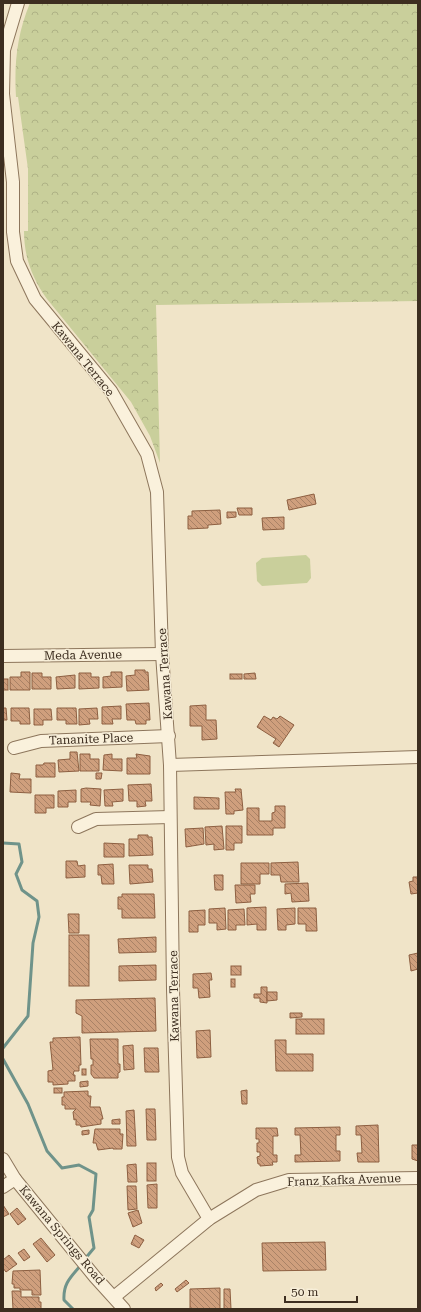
<svg xmlns="http://www.w3.org/2000/svg" width="421" height="1312" font-family="'Roboto Serif',serif">
  <style>
    .park { fill: url(#park-crowns) }
    .garden { fill: #c9cf9b }
    .lines { fill: none; stroke-linecap: round; stroke-linejoin: round }
    .stream { stroke: #6f938a; stroke-width: 3 }
    .building { fill: url(#building-back-hatch); stroke: #8d5f41 }
    .minor-casing { stroke: #8d765c; stroke-width: 14 }
    .minor { stroke: #faf1dc; stroke-width: 12 }
    .labels { text-anchor: middle; dominant-baseline: central; stroke-width: 3; stroke-linejoin: round; paint-order: stroke }
    .street-label { font-size: 12px; fill: #3d2e20; stroke: #f7eed8 }
  </style>
  <defs>
    <pattern id="park-crowns" width="20" height="18" patternUnits="userSpaceOnUse"><rect width="20" height="18" fill="#c9cf9b"/><path d="M2 6a3 3 0 1 1 6 0M12 15a3 3 0 1 1 6 0" fill="none" stroke="#aeb285"/></pattern>
    <pattern id="building-back-hatch" width="6" height="6" patternUnits="userSpaceOnUse"><rect width="6" height="6" fill="#cf9f7d"/><path d="M-1 5l2 2M0 0l6 6M5-1l2 2" fill="none" stroke="#a98266"/></pattern>
  </defs>
  <rect width="100%" height="100%" fill="#f0e4c8"/>
  <path class="park" d="M30,3H418V301L156,305L160,463L150,436L131,402L47,299C32,278 24,257 24,231H28V169L18,97H16C14,64 17,34 30,3Z"/>
  <path class="garden" d="M306,555L310,559L311,578L307,583L262,586L257,581L256,563L262,558Z"/>
  <g class="lines">
    <g class="stream">
      <path d="M3,843L19,844L22,862L16,874L22,890L37,901L39,917L33,943L28,1016L3,1048"/>
      <path d="M3,1059L28,1104L47,1151L62,1168L79,1165L96,1174L93,1210L89,1217L94,1248L84,1260"/>
      <path d="M73,1309L64,1300C63,1283 71,1277 81,1265"/>
    </g>
  </g>
  <g class="building">
    <path d="M314,494L316,504L289,510L287,500Z"/>
    <path d="M237,508H252V515H239Z"/>
    <path d="M220,510L221,524L208,525V528L188,529V516H192V511Z"/>
    <path d="M227,512H236V517L227,518Z"/>
    <path d="M284,517V529L263,530L262,518Z"/>
    <path d="M135,670H145V672H148L149,690L127,691L126,676L135,675Z"/>
    <path d="M21,672H30V690H10V677H21Z"/>
    <path d="M111,672H122V687L103,688V677L111,676Z"/>
    <path d="M32,673H42V677H51V689H32Z"/>
    <path d="M79,673H91V677H99V688L79,689Z"/>
    <path d="M255,673L256,679H244V674Z"/>
    <rect x="230" y="674" width="12" height="5"/>
    <path d="M75,675V688L57,689L56,677Z"/>
    <rect x="3" y="679" width="5" height="11"/>
    <path d="M149,703L150,720H146V724H136L135,720H127L126,704Z"/>
    <path d="M206,705V720H216L217,739L202,740V726H190V706Z"/>
    <path d="M121,706V719H112L113,724H102V707Z"/>
    <path d="M3,708H6L7,720H3Z"/>
    <path d="M11,708H29L30,724H20V721H11Z"/>
    <path d="M57,708H76L77,724H66V720H57Z"/>
    <path d="M97,708L98,719H89L90,724L79,725V709Z"/>
    <path d="M34,709H51L52,720H43V725H34Z"/>
    <path d="M264,716L271,720L273,717L277,719L280,716L294,725L279,747L273,743L276,739L257,727Z"/>
    <path d="M70,752H77L79,771L59,772L58,760L70,759Z"/>
    <path d="M80,754H90V759H99V771H80Z"/>
    <path d="M112,754V759H122V771L103,770L104,755Z"/>
    <path d="M136,754L150,756V774H127V758H137Z"/>
    <path d="M44,763H55V777H36V765H43Z"/>
    <path d="M11,773L20,774L19,779H31V793L10,792Z"/>
    <path d="M96,773H102L101,779H96Z"/>
    <path d="M151,784L152,801H145L146,806L137,807V801H129L128,785Z"/>
    <path d="M86,788L101,789L100,806L90,805L91,802H81V789Z"/>
    <path d="M123,789V801L112,802L113,806H105L104,790Z"/>
    <path d="M235,789H241L243,810L234,811V814H226L225,792H236Z"/>
    <path d="M76,790V802H68V807H58V791Z"/>
    <path d="M35,795H54V808H46V813H35Z"/>
    <path d="M194,797L219,798V809H194Z"/>
    <path d="M275,806H285V828H273V835H247V808H259V821H272V813L275,812Z"/>
    <path d="M222,826L224,849L214,850V844L206,845L205,827Z"/>
    <path d="M226,826H242V843H234V850H226Z"/>
    <path d="M203,828L204,844L186,847L185,829Z"/>
    <path d="M138,835H148V837H152L153,855L129,856V839H138Z"/>
    <path d="M104,843L124,844V857H104Z"/>
    <path d="M66,861H77L78,866L85,865V877L66,878Z"/>
    <path d="M298,862L299,882H281L280,875H271V863Z"/>
    <path d="M241,863H269V874H260V884H241Z"/>
    <path d="M113,864L114,884H102L101,875H98V865Z"/>
    <path d="M129,865H148V869H152L153,882L130,884Z"/>
    <path d="M214,875H223V890H215Z"/>
    <path d="M413,877H418V893L411,894L409,882L413,881Z"/>
    <path d="M308,883L309,901L292,902L291,893L285,894V884Z"/>
    <path d="M235,885H255V894H250L251,902L236,903Z"/>
    <path d="M122,894H154L155,918H122V909H118V897H122Z"/>
    <path d="M266,907V930H257V924L247,925V908Z"/>
    <path d="M225,908L226,929L217,930V923H209V909Z"/>
    <path d="M295,908V924L286,925V930H278L277,909Z"/>
    <path d="M298,908H316L317,931H306V924H298Z"/>
    <path d="M244,909L245,925H236V930H228V910Z"/>
    <path d="M205,910V925H198V932H189V911Z"/>
    <path d="M68,914H79V933H69Z"/>
    <rect x="69" y="935" width="20" height="51"/>
    <path d="M156,937V952L119,953L118,939Z"/>
    <path d="M418,953V969L411,971L409,955Z"/>
    <path d="M156,965V980L119,981V966Z"/>
    <rect x="231" y="966" width="10" height="9"/>
    <path d="M211,973L212,980H209L210,997L199,998L198,988H193V974Z"/>
    <rect x="231" y="979" width="4" height="8"/>
    <path d="M261,987H267V1003L260,1002V998H254V994H261Z"/>
    <path d="M267,992H277V1000L267,1001Z"/>
    <path d="M155,998L156,1031L82,1033V1016L76,1013V1000Z"/>
    <path d="M290,1013H302V1017L290,1018Z"/>
    <rect x="296" y="1019" width="28" height="15"/>
    <path d="M210,1030L211,1057L197,1058L196,1031Z"/>
    <path d="M80,1037L81,1065H79V1071H74L73,1075H75V1081H68V1084L53,1085V1082H48V1071L53,1070L50,1042H53V1038Z"/>
    <path d="M90,1039H118V1064H120V1072L118,1073V1078H94L91,1074V1065H93V1059H91Z"/>
    <path d="M275,1040H286V1054H313V1071H276Z"/>
    <path d="M133,1045L134,1069L124,1070L123,1046Z"/>
    <path d="M144,1048H158L159,1072H145Z"/>
    <rect x="82" y="1069" width="4" height="6"/>
    <path d="M88,1081V1086L80,1087V1082Z"/>
    <rect x="54" y="1088" width="8" height="5"/>
    <path d="M247,1090V1104H242L241,1091Z"/>
    <path d="M88,1091V1096H91L90,1107H100L103,1119H101V1124L81,1127L80,1125H76V1119L74,1120L73,1112L76,1109H65V1105H62V1097H64V1092Z"/>
    <path d="M146,1109H155L156,1140H147Z"/>
    <path d="M134,1110L136,1146H127L126,1111Z"/>
    <path d="M120,1119V1124H112V1120Z"/>
    <path d="M378,1125L379,1162H358L357,1153H362L361,1135H356V1126Z"/>
    <path d="M340,1127V1135H336V1151H340V1161L295,1162V1155H301L300,1135H295V1128Z"/>
    <path d="M256,1128H277L278,1136H273V1155H277V1162H272L273,1165L260,1166V1164H258L257,1157L260,1156V1152H257V1143H259V1139H256Z"/>
    <path d="M95,1129H120V1134H123L122,1149H113V1148L98,1150L96,1143H93Z"/>
    <path d="M89,1130V1134L82,1135V1131Z"/>
    <path d="M412,1145H418V1161L412,1159Z"/>
    <rect x="147" y="1163" width="9" height="18"/>
    <path d="M136,1164L137,1182H128L127,1165Z"/>
    <path d="M157,1184V1208H148L147,1185Z"/>
    <path d="M127,1186H136L137,1209L128,1210Z"/>
    <path d="M3,1205L9,1214L3,1217Z"/>
    <path d="M17,1208L26,1219L18,1225L10,1214Z"/>
    <path d="M138,1210L142,1223L133,1227L128,1213Z"/>
    <path d="M135,1235L144,1240L139,1248L131,1244Z"/>
    <path d="M41,1238L55,1255L47,1262L33,1244Z"/>
    <path d="M325,1242L326,1270L263,1271L262,1243Z"/>
    <path d="M24,1249L30,1257L24,1261L18,1253Z"/>
    <path d="M9,1255L17,1264L6,1272L3,1268V1260Z"/>
    <path d="M40,1270L41,1295H32V1290H20V1288H14V1284H12L13,1271Z"/>
    <path d="M186,1280L189,1283L177,1292L175,1289Z"/>
    <path d="M161,1283L163,1285L156,1291L155,1288Z"/>
    <path d="M220,1288V1309H190V1289Z"/>
    <path d="M224,1289H230L231,1309H224Z"/>
    <path d="M12,1291H21V1297H39V1302H41V1309H13Z"/>
  </g>
  <g class="lines">
    <g class="minor-casing">
      <g id="minor">
        <path d="M18,3L4,50L3,94L13,182V232L17,261L35,299L111,391L147,454L157,492L162,654L170,765L173,989L178,1157L182,1173L209,1219"/>
        <path d="M3,656L162,654"/>
        <path d="M14,748L41,741L169,736"/>
        <path d="M170,765L418,757"/>
        <path d="M78,827L96,819L170,817"/>
        <path d="M3,1159L15,1179L95,1277L124,1309"/>
        <path d="M3,1187L15,1179"/>
        <path d="M114,1297L209,1219L256,1190L289,1180L418,1178"/>
      </g>
    </g>
    <use href="#minor" class="minor"/>
  </g>
  <g class="labels">
    <g class="street-label">
      <text transform="translate(83 359) rotate(51)">Kawana Terrace</text>
      <text transform="translate(83 655) rotate(-1)">Meda Avenue</text>
      <text transform="translate(165 674) rotate(-94)">Kawana Terrace</text>
      <text transform="translate(91 739) rotate(-2)">Tananite Place</text>
      <text transform="translate(174 996) rotate(-91)">Kawana Terrace</text>
      <text transform="translate(344 1180) rotate(-2)">Franz Kafka Avenue</text>
      <text transform="translate(62 1235) rotate(50)">Kawana Springs Road</text>
    </g>
  </g>
  <rect width="421" height="1312" fill="none" stroke="#3d2e20" stroke-width="8"/>
  <path d="M285 1296v6h72v-6" fill="none" stroke="#3d2e20" stroke-width="2"/>
  <text x="291" y="1296" font-size="12" fill="#3d2e20" stroke="#f7eed8" stroke-width="3" paint-order="stroke">50 m</text>
</svg>
